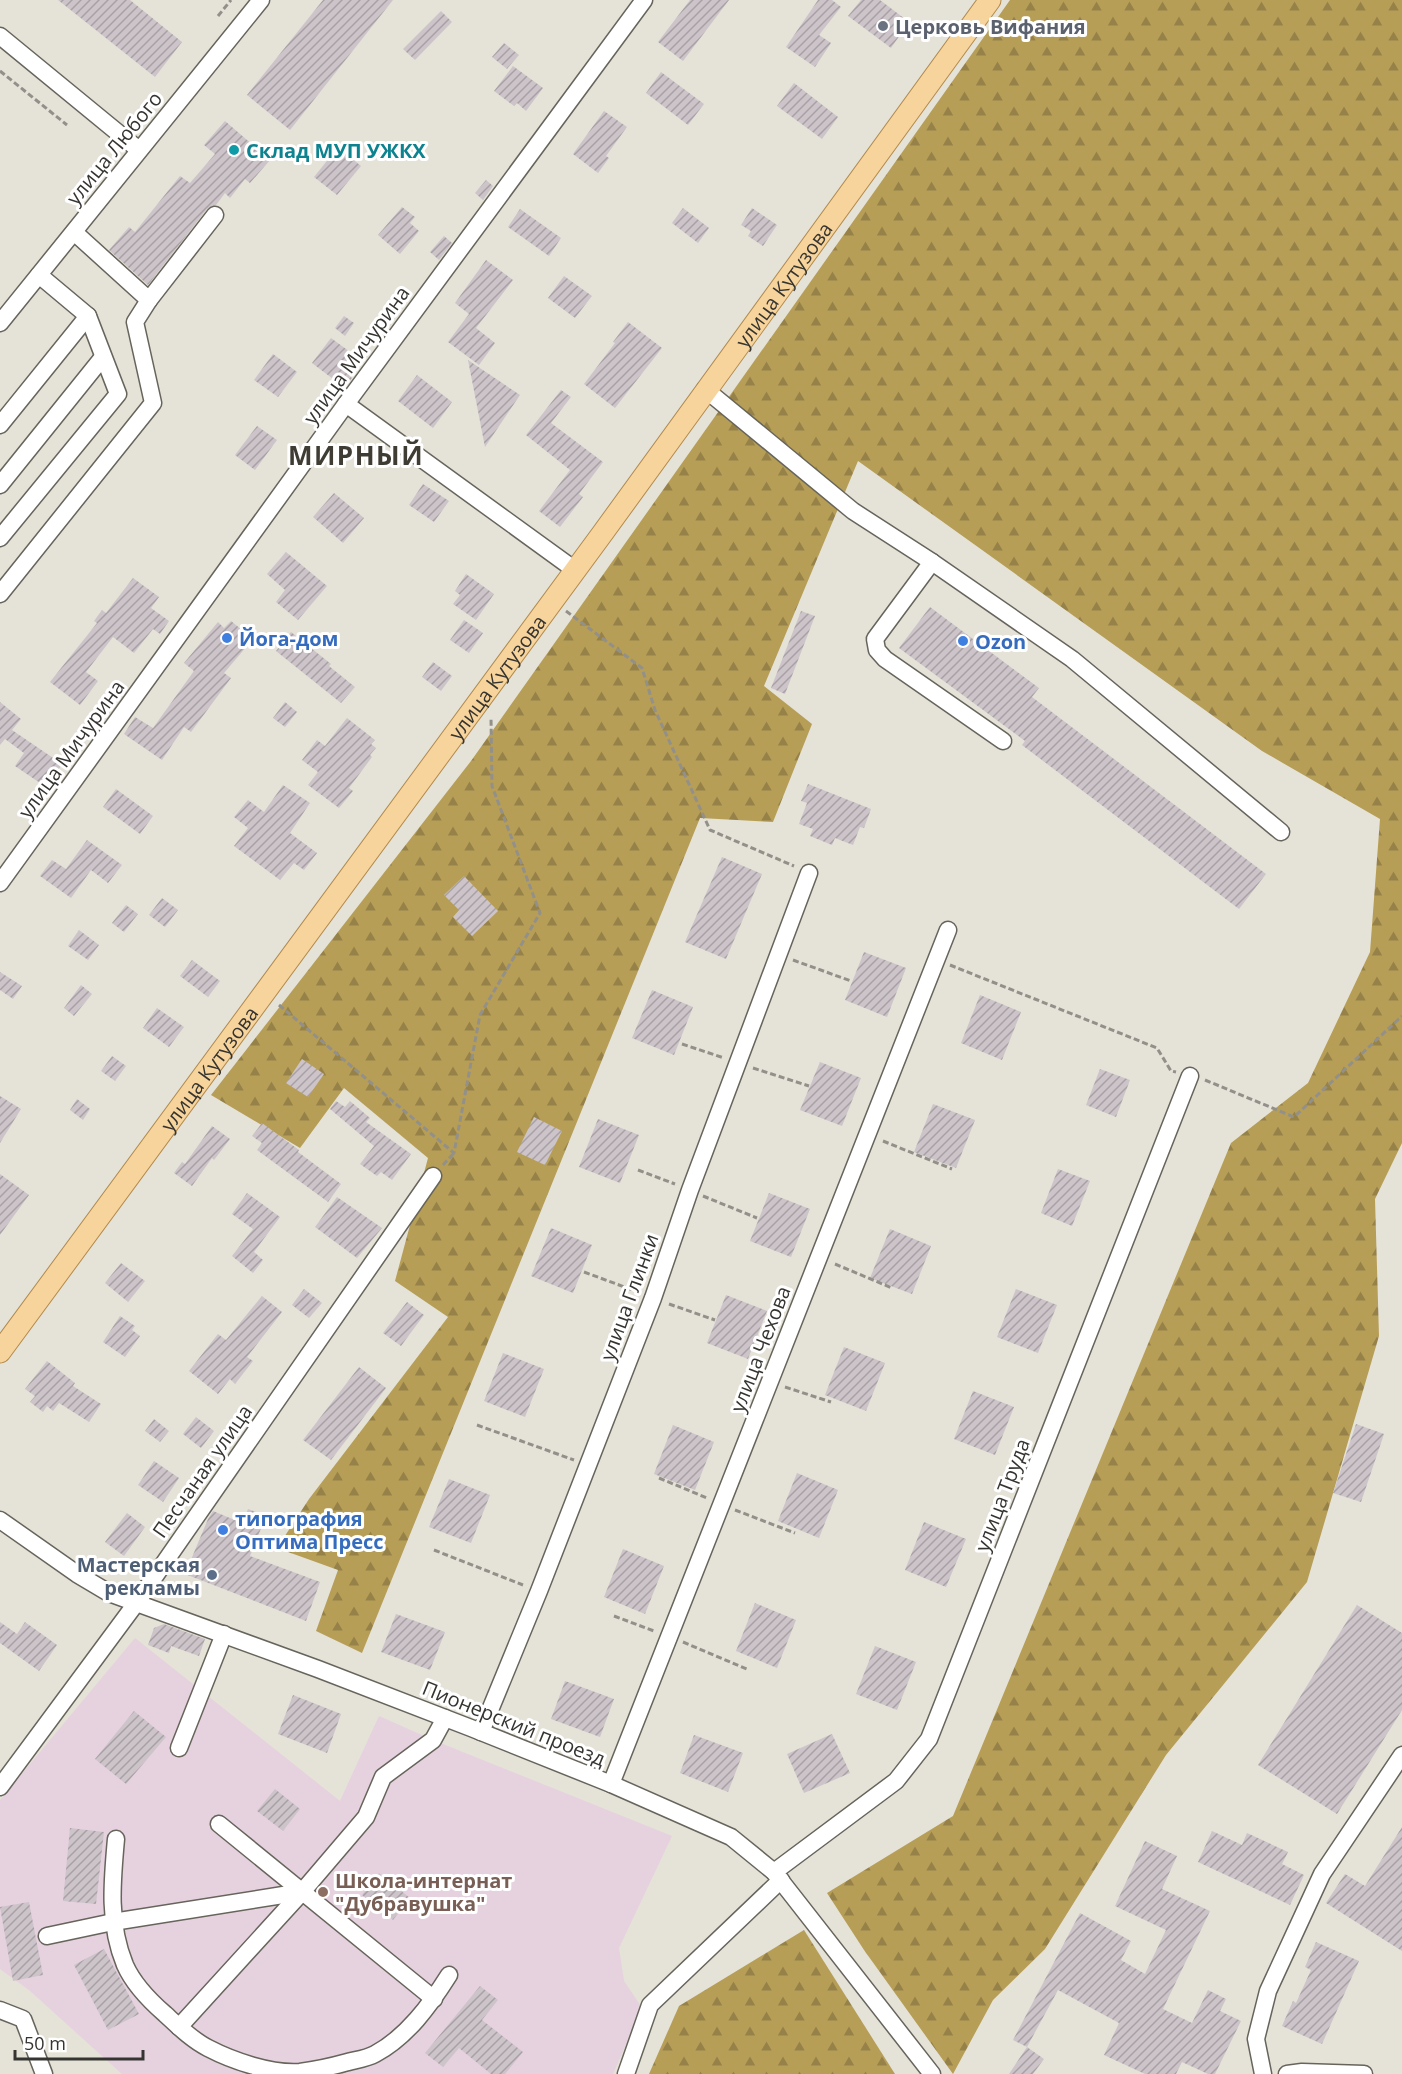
<svg xmlns="http://www.w3.org/2000/svg" width="1402" height="2074" font-family="'Open Sans',sans-serif">
  <style>
    .education { fill: #e6d1df }
    .forest { fill: url(#forest-firs) }
    .building { fill: url(#building-hatch) }
    .lines { fill: none; stroke-linecap: round; stroke-linejoin: round }
    .minor-casing { stroke: #66645b; stroke-width: 19 }
    .major-casing { stroke: #b18a4c; stroke-width: 23 }
    .path { stroke: #929089; stroke-width: 3; stroke-dasharray: 6 3; stroke-linecap: butt }
    .minor { stroke: #fff; stroke-width: 16 }
    .major { stroke: #f8d49d; stroke-width: 21 }
    .worship-dot { fill: #6b7280; stroke: #fff; stroke-width: 2 }
    .culture-dot { fill: #0f9aa8; stroke: #fff; stroke-width: 2 }
    .shop-dot { fill: #3f7fe0; stroke: #fff; stroke-width: 2 }
    .service-dot { fill: #5c6f8a; stroke: #fff; stroke-width: 2 }
    .education-dot { fill: #8d6e63; stroke: #fff; stroke-width: 2 }
    .labels { text-anchor: middle; dominant-baseline: central; stroke-width: 6; stroke-linejoin: round; paint-order: stroke }
    .worship-label { font-size: 20px; font-weight: bold; fill: #5b616d; stroke: #fff; text-anchor: start }
    .street-label { font-size: 20px; fill: #353430; stroke: #fff }
    .culture-label { font-size: 20px; font-weight: bold; fill: #0d838f; stroke: #fff; text-anchor: start }
    .shop-label { font-size: 20px; font-weight: bold; fill: #366cbe; stroke: #fff; text-anchor: start }
    .service-label { font-size: 20px; font-weight: bold; fill: #4e5e75; stroke: #fff; text-anchor: end }
    .education-label { font-size: 20px; font-weight: bold; fill: #785e54; stroke: #fff; text-anchor: start }
    .district-label { font-size: 26px; font-weight: bold; letter-spacing: 1.5px; fill: #3f3c34; stroke: #fff }
  </style>
  <defs>
    <pattern id="forest-firs" width="22" height="20" patternUnits="userSpaceOnUse" patternTransform="scale(1.5)"><rect width="22" height="20" fill="#b79e57"/><path d="M5 1l3.5 6h-7zM16 11l3.5 6h-7z" fill="#968248"/></pattern>
    <pattern id="building-hatch" width="6" height="6" patternUnits="userSpaceOnUse" patternTransform="scale(1.5)"><rect width="6" height="6" fill="#cdc4ca"/><path d="M-1 1l2-2M0 6l6-6M5 7l2-2" fill="none" stroke="#a7a0a4"/></pattern>
  </defs>
  <rect width="100%" height="100%" fill="#e5e2d8"/>
  <path class="education" d="M135,1638L340,1801L379,1716L433,1740L672,1836L619,1948L624,1981L642,2008L613,2074H122L29,1990L0,1969V1800Z"/>
  <g class="forest">
    <path d="M1010,0H1402V1143L1375,1199L1379,1336L1307,1582L1166,1755L1045,1949L993,2000L953,2074L864,1950L827,1893L953,1816L1231,1143L1308,1083L1370,952L1380,819L1262,751L858,461L764,686L812,724L773,822L700,818L362,1653L316,1631L338,1570L277,1548L309,1499L448,1317L395,1281L428,1158L344,1088L300,1148L211,1095L471,761Z"/>
    <path d="M804,1930L895,2074H649L679,2006Z"/>
  </g>
  <g class="building">
    <path d="M58,0H130L182,42L155,77Z"/>
    <path d="M323,0H393L290,130L247,95Z"/>
    <path d="M690,0H729L683,61L658,42Z"/>
    <path d="M818,0H832L841,7L819,35L831,43L815,67L786,47Z"/>
    <path d="M861,0H880L909,22L891,48L848,16Z"/>
    <path d="M441,11L452,22L415,60L403,49Z"/>
    <path d="M504,43L519,55L507,69L492,57Z"/>
    <path d="M513,66L543,88L526,111L517,103L514,106L494,91Z"/>
    <path d="M661,72L704,104L688,125L646,93Z"/>
    <path d="M794,83L838,117L822,139L777,106Z"/>
    <path d="M604,111L627,127L606,156L609,158L598,173L573,154Z"/>
    <path d="M225,121L270,160L250,183L245,179L230,198L225,193L216,205L207,209L148,285L109,250L129,227L135,232L180,176L190,183L215,154L204,145Z"/>
    <path d="M338,147L361,166L337,195L314,177Z"/>
    <path d="M486,180L493,186L483,200L475,193Z"/>
    <path d="M402,207L415,217L410,223L419,231L400,254L378,235Z"/>
    <path d="M683,208L709,228L698,243L672,223Z"/>
    <path d="M752,208L777,225L763,246L748,236L751,231L741,225Z"/>
    <path d="M520,209L561,238L549,256L508,227Z"/>
    <path d="M444,236L452,243L439,260L430,252Z"/>
    <path d="M486,260L513,280L476,328L495,343L479,365L448,342L469,314L455,303Z"/>
    <path d="M564,276L592,296L575,318L548,298Z"/>
    <path d="M344,316L354,323L345,336L335,328Z"/>
    <path d="M628,322L662,348L615,408L584,384L615,343L613,342Z"/>
    <path d="M331,338L361,360L349,376L352,378L338,397L326,388L333,379L312,363Z"/>
    <path d="M273,354L297,372L278,397L254,380Z"/>
    <path d="M468,360L520,395L485,447Z"/>
    <path d="M417,375L452,402L433,428L398,401Z"/>
    <path d="M561,390L571,397L551,423L603,462L579,494L583,497L560,527L539,511L570,470L526,435Z"/>
    <path d="M257,426L277,440L255,470L235,455Z"/>
    <path d="M423,484L449,501L434,522L409,505Z"/>
    <path d="M334,493L364,518L343,543L313,517Z"/>
    <path d="M286,552L327,586L298,620L276,602L285,590L267,574Z"/>
    <path d="M466,574L494,594L476,620L453,604L460,595L455,591Z"/>
    <path d="M133,578L159,597L151,608L169,621L160,634L153,629L134,653L113,637L86,672L98,681L80,705L50,682L97,623L94,621L102,610L106,613Z"/>
    <path d="M930,607L1039,688L1032,697L1266,874L1239,909L1022,745L1025,741L899,648Z"/>
    <path d="M801,611L815,616L785,694L771,688Z"/>
    <path d="M464,620L483,633L469,653L450,640Z"/>
    <path d="M231,621L253,639L224,673L231,678L191,732L184,727L162,760L124,734L135,717L153,728L194,671L184,663L218,622L224,628Z"/>
    <path d="M291,632L331,664L329,666L355,687L341,703L276,651Z"/>
    <path d="M433,662L452,676L441,691L422,677Z"/>
    <path d="M0,702L21,719L12,730L62,764L46,787L15,766L24,753L5,739L0,745Z"/>
    <path d="M285,702L297,712L285,727L273,718Z"/>
    <path d="M347,718L375,740L371,744L376,748L370,755L372,757L349,788L353,791L339,808L308,785L318,772L302,760L317,740L325,746Z"/>
    <path d="M808,784L871,809L864,828L860,827L853,845L835,838L832,845L810,836L813,829L799,824L807,803L801,801Z"/>
    <path d="M283,785L310,803L290,833L317,853L304,870L294,863L280,880L234,846L248,828L234,817L248,800L264,812Z"/>
    <path d="M116,789L153,816L140,834L103,807Z"/>
    <path d="M87,840L122,865L108,883L91,870L71,898L40,876L52,860L66,869Z"/>
    <path d="M722,857L762,874L726,959L685,942Z"/>
    <path d="M464,876L498,911L472,936L453,917L459,910L444,895Z"/>
    <path d="M162,898L178,910L165,927L149,915Z"/>
    <path d="M126,905L138,914L124,932L112,923Z"/>
    <path d="M79,930L99,945L88,960L68,946Z"/>
    <path d="M864,952L906,968L887,1017L845,1000Z"/>
    <path d="M192,960L220,981L208,997L180,976Z"/>
    <path d="M0,972L22,986L13,999L0,990Z"/>
    <path d="M81,985L92,994L74,1016L64,1008Z"/>
    <path d="M652,990L693,1007L674,1055L632,1038Z"/>
    <path d="M980,995L1021,1012L1002,1060L961,1043Z"/>
    <path d="M157,1008L184,1027L169,1047L143,1028Z"/>
    <path d="M112,1056L126,1066L115,1081L101,1071Z"/>
    <path d="M302,1059L324,1074L308,1097L286,1083Z"/>
    <path d="M820,1062L861,1078L842,1126L800,1110Z"/>
    <path d="M1100,1069L1130,1080L1116,1117L1086,1105Z"/>
    <path d="M0,1096L21,1109L0,1143Z"/>
    <path d="M77,1099L90,1109L83,1120L70,1110Z"/>
    <path d="M336,1101L345,1107L350,1101L370,1118L366,1122L411,1154L392,1180L381,1172L377,1176L360,1164L374,1146L330,1109Z"/>
    <path d="M933,1104L975,1120L956,1168L914,1152Z"/>
    <path d="M534,1117L562,1131L545,1165L517,1152Z"/>
    <path d="M598,1119L639,1135L620,1183L579,1167Z"/>
    <path d="M262,1123L299,1150L298,1152L341,1184L328,1202L257,1150L262,1143L252,1136Z"/>
    <path d="M212,1126L230,1139L214,1160L212,1158L192,1186L174,1173L182,1162L185,1164Z"/>
    <path d="M1058,1169L1090,1181L1072,1226L1041,1213Z"/>
    <path d="M0,1174L29,1195L0,1235Z"/>
    <path d="M247,1193L280,1217L254,1252L263,1260L253,1273L232,1256L253,1229L232,1214Z"/>
    <path d="M769,1193L810,1209L791,1257L750,1241Z"/>
    <path d="M337,1197L382,1228L357,1258L315,1227Z"/>
    <path d="M551,1228L592,1245L573,1293L531,1276Z"/>
    <path d="M890,1229L931,1246L912,1294L870,1278Z"/>
    <path d="M121,1263L145,1281L128,1302L105,1283Z"/>
    <path d="M304,1289L322,1303L309,1318L292,1305Z"/>
    <path d="M1016,1289L1057,1305L1038,1353L997,1337Z"/>
    <path d="M726,1295L767,1311L748,1359L707,1343Z"/>
    <path d="M262,1296L282,1312L247,1357L253,1361L235,1384L230,1379L218,1394L189,1371L218,1334L226,1340Z"/>
    <path d="M407,1302L424,1315L401,1346L383,1333Z"/>
    <path d="M120,1316L135,1326L132,1330L140,1336L125,1357L103,1342Z"/>
    <path d="M844,1347L885,1363L866,1411L825,1395Z"/>
    <path d="M503,1353L544,1369L525,1417L484,1401Z"/>
    <path d="M47,1361L75,1383L73,1386L101,1404L89,1422L59,1403L53,1411L47,1406L43,1412L30,1402L35,1396L25,1389Z"/>
    <path d="M359,1367L386,1388L331,1460L303,1440Z"/>
    <path d="M973,1391L1014,1407L995,1455L954,1439Z"/>
    <path d="M196,1417L214,1431L201,1448L183,1434Z"/>
    <path d="M154,1419L169,1431L160,1442L145,1431Z"/>
    <path d="M1356,1424L1384,1434L1361,1502L1333,1493Z"/>
    <path d="M673,1425L714,1442L695,1490L654,1474Z"/>
    <path d="M154,1461L179,1478L163,1502L138,1485Z"/>
    <path d="M797,1473L838,1490L819,1538L778,1521Z"/>
    <path d="M449,1479L490,1495L471,1543L429,1527Z"/>
    <path d="M248,1509L266,1516L250,1556L320,1582L306,1621L185,1574L208,1519L213,1511L242,1523Z"/>
    <path d="M127,1513L145,1527L124,1556L105,1542Z"/>
    <path d="M924,1522L966,1539L946,1587L905,1570Z"/>
    <path d="M623,1549L664,1566L645,1614L604,1597Z"/>
    <path d="M755,1603L796,1620L777,1668L736,1651Z"/>
    <path d="M1357,1605L1402,1633V1710L1337,1814L1258,1765Z"/>
    <path d="M396,1614L445,1632L430,1670L381,1652Z"/>
    <path d="M0,1622L17,1634L25,1622L57,1645L39,1671L0,1643Z"/>
    <path d="M164,1624L205,1639L199,1656L171,1646L169,1653L148,1645L154,1628Z"/>
    <path d="M875,1646L916,1662L897,1710L856,1694Z"/>
    <path d="M565,1681L614,1699L600,1737L551,1719Z"/>
    <path d="M293,1695L341,1714L327,1753L278,1734Z"/>
    <path d="M134,1711L166,1737L126,1784L95,1759Z"/>
    <path d="M832,1734L850,1773L804,1793L787,1754Z"/>
    <path d="M694,1735L743,1753L728,1792L680,1773Z"/>
    <path d="M275,1789L300,1809L283,1831L257,1811Z"/>
    <path d="M1402,1827V1951L1326,1903L1345,1874L1365,1886Z"/>
    <path d="M70,1828L104,1832L96,1904L63,1901Z"/>
    <path d="M1212,1831L1242,1845L1247,1833L1288,1852L1282,1864L1304,1875L1290,1905L1198,1862Z"/>
    <path d="M1145,1841L1177,1856L1162,1889L1210,1911L1163,2009L1192,2023L1208,1990L1226,1999L1220,2011L1241,2021L1215,2074H1208L1182,2062L1176,2074H1145L1104,2055L1119,2023L1058,1990L1027,2047L1013,2040L1080,1913L1131,1941L1121,1960L1145,1974L1166,1930L1115,1906Z"/>
    <path d="M379,1873L410,1898L393,1920L362,1895Z"/>
    <path d="M29,1902L43,1975L13,1981L0,1907Z"/>
    <path d="M1316,1942L1359,1961L1322,2044L1282,2026L1293,2001L1296,2003L1311,1970L1305,1967Z"/>
    <path d="M104,1949L139,2014L108,2030L74,1965Z"/>
    <path d="M480,1986L498,2000L482,2020L523,2052L505,2074H491L459,2048L443,2067L425,2053Z"/>
    <path d="M1027,2047L1044,2059L1033,2074H1009Z"/>
  </g>
  <g class="lines">
    <g class="minor-casing">
      <g id="minor">
        <path d="M0,36L139,150"/>
        <path d="M74,232L149,300L215,215"/>
        <path d="M0,323L261,0"/>
        <path d="M705,389L853,511L932,562L1072,659L1281,832"/>
        <path d="M346,404L575,570"/>
        <path d="M0,425L88,316"/>
        <path d="M0,485L103,357"/>
        <path d="M0,538L118,394L88,316L39,275"/>
        <path d="M932,562L875,639L877,650L885,659L1003,741"/>
        <path d="M0,594L153,403L135,322L149,300"/>
        <path d="M0,883L346,404L644,0"/>
        <path d="M0,1520L77,1574L109,1593L318,1669L471,1728L611,1784L731,1837L774,1872L932,2074"/>
        <path d="M481,1732L539,1591L653,1298L690,1190L809,873"/>
        <path d="M179,1748L224,1634"/>
        <path d="M611,1784L948,930"/>
        <path d="M0,1787L137,1602L433,1176"/>
        <path d="M219,1824L434,1999"/>
        <path d="M116,1839C112,1882 108,1924 125,1965C133,1983 150,2001 165,2014C178,2026 192,2040 208,2048C233,2061 271,2074 300,2072C314,2070 330,2067 344,2063C354,2060 366,2059 375,2054C407,2037 430,2005 449,1975"/>
        <path d="M774,1872L896,1781L929,1739L1190,1076"/>
        <path d="M47,1936L113,1922L302,1892L366,1817L383,1777L433,1740L445,1718"/>
        <path d="M0,2010L23,2019L44,2074"/>
        <path d="M179,2027L302,1892"/>
        <path d="M626,2074L650,2005L781,1880"/>
        <path d="M1263,2074L1256,2039L1268,1991L1322,1874L1402,1755"/>
        <path d="M1287,2074L1302,2072L1364,2074"/>
      </g>
    </g>
    <g class="major-casing">
      <g id="major">
        <path id="s1" d="M0,1352L602,534L990,0"/>
      </g>
    </g>
    <g class="path">
      <path d="M218,16L231,0"/>
      <path d="M0,71L67,125"/>
      <path d="M566,611L642,668L655,710L710,830L794,866"/>
      <path d="M793,960L851,981"/>
      <path d="M950,965L1157,1048L1171,1071L1176,1072"/>
      <path d="M279,1005L454,1153L480,1015L540,913L492,786L491,717"/>
      <path d="M682,1044L724,1058"/>
      <path d="M753,1068L809,1086"/>
      <path d="M1205,1080L1294,1117L1402,1016"/>
      <path d="M883,1141L952,1169"/>
      <path d="M443,1165L454,1153"/>
      <path d="M638,1170L675,1184"/>
      <path d="M703,1196L757,1218"/>
      <path d="M835,1264L892,1288"/>
      <path d="M584,1272L638,1292"/>
      <path d="M669,1304L715,1320"/>
      <path d="M785,1387L831,1402"/>
      <path d="M477,1425L574,1460"/>
      <path d="M659,1478L707,1498"/>
      <path d="M735,1510L795,1533"/>
      <path d="M434,1550L523,1585"/>
      <path d="M614,1616L654,1631"/>
      <path d="M683,1642L749,1670"/>
    </g>
    <use href="#minor" class="minor"/>
    <use href="#major" class="major"/>
  </g>
  <circle class="worship-dot" cx="883" cy="26" r="6"/>
  <circle class="culture-dot" cx="234" cy="150" r="6"/>
  <g class="shop-dot">
    <circle cx="227" cy="638" r="6"/>
    <circle cx="963" cy="641" r="6"/>
    <circle cx="223" cy="1530" r="6"/>
  </g>
  <circle class="service-dot" cx="212" cy="1575" r="6"/>
  <circle class="education-dot" cx="323" cy="1892" r="6"/>
  <g class="labels">
    <g class="worship-label">
      <text x="895" y="26">Церковь Вифания</text>
    </g>
    <g class="street-label">
      <text transform="translate(114 148) rotate(-51)">улица Любого</text>
      <text stroke="none"><textPath href="#s1" startOffset="1324">улица Кутузова</textPath></text>
      <text transform="translate(356 355) rotate(-54)">улица Мичурина</text>
      <text stroke="none"><textPath href="#s1" startOffset="838">улица Кутузова</textPath></text>
      <text transform="translate(71 749) rotate(-54)">улица Мичурина</text>
      <text stroke="none"><textPath href="#s1" startOffset="352">улица Кутузова</textPath></text>
      <text transform="translate(629 1297) rotate(-70)">улица Глинки</text>
      <text transform="translate(760 1349) rotate(-69)">улица Чехова</text>
      <text transform="translate(202 1471) rotate(-55)">Песчаная улица</text>
      <text transform="translate(1002 1495) rotate(-69)">улица Труда</text>
      <text transform="translate(514 1723) rotate(22)">Пионерский проезд</text>
    </g>
    <g class="culture-label">
      <text x="246" y="150">Склад МУП УЖКХ</text>
    </g>
    <g class="shop-label">
      <text x="239" y="638">Йога-дом</text>
      <text x="975" y="641">Ozon</text>
      <text x="235" y="1518">типография<tspan x="235" dy="23">Оптима Пресс</tspan></text>
    </g>
    <g class="service-label">
      <text x="200" y="1564">Мастерская<tspan x="200" dy="23">рекламы</tspan></text>
    </g>
    <g class="education-label">
      <text x="335" y="1880">Школа-интернат<tspan x="335" dy="23">"Дубравушка"</tspan></text>
    </g>
    <g class="district-label">
      <text x="356" y="455">МИРНЫЙ</text>
    </g>
  </g>
  <path d="M15 2050v9h128v-9" fill="none" stroke="#353430" stroke-width="3"/>
  <text x="24" y="2050" font-size="18" fill="#353430" stroke="#ffffff" stroke-width="4.5" paint-order="stroke">50 m</text>
</svg>
